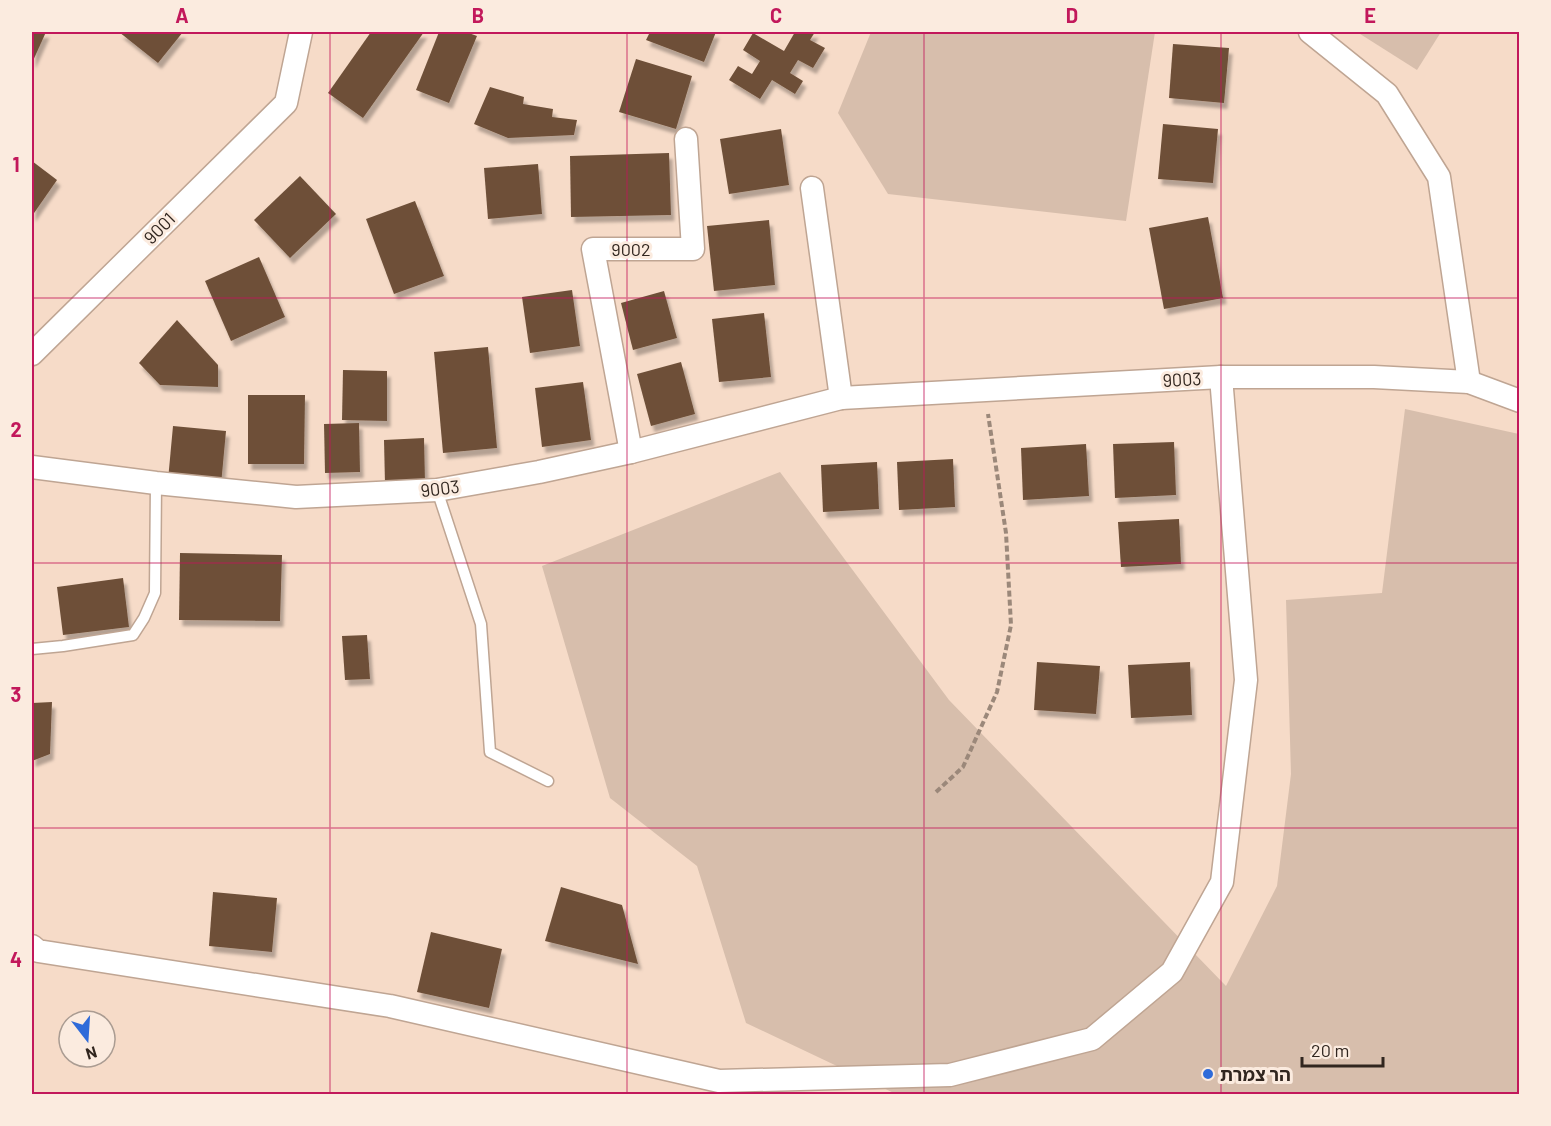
<svg xmlns="http://www.w3.org/2000/svg" width="1551" height="1126" font-family="Barlow,'Noto Sans Hebrew',sans-serif">
  <style>
    .green { fill: #d7beac }
    .building { fill: #6e5039; filter: url(#shadow) }
    .lines { fill: none; stroke-linecap: round; stroke-linejoin: round }
    .service-casing { stroke: #bfa593; stroke-width: 13 }
    .minor-casing { stroke: #bfa593; stroke-width: 25 }
    .path { stroke: #9b887a; stroke-width: 4; stroke-dasharray: 6 3; stroke-linecap: butt }
    .service { stroke: #fff; stroke-width: 10 }
    .minor { stroke: #fff; stroke-width: 22 }
    .grid { fill: none; stroke: #c2185b; stroke-width: 1.5; stroke-opacity: 0.55 }
    .poi-dot { fill: #2f6bd9; stroke: #fbebdf; stroke-width: 2 }
    .labels { text-anchor: middle; dominant-baseline: central; stroke-width: 6; stroke-linejoin: round; paint-order: stroke }
    .street-label { font-size: 18px; fill: #31261f; stroke: #fbebdf }
    .poi-label { font-size: 18px; font-weight: bold; fill: #31261f; stroke: #fbebdf; text-anchor: start }
    .neatline { fill: none; stroke: #c2185b; stroke-width: 2 }
    .grid-label { font-size: 20px; text-anchor: middle; font-weight: bold; fill: #c2185b }
  </style>
  <defs>
    <filter id="shadow"><feDropShadow dx="3.5" dy="6" stdDeviation="1.5" flood-color="#0004"/></filter>
  </defs>
  <rect width="100%" height="100%" fill="#f6dbc8"/>
  <g class="green">
    <path d="M871,32H1155L1126,221L888,194L838,113Z"/>
    <path d="M1357,32H1441L1417,70Z"/>
    <path d="M1405,409L1519,434V1094H896L746,1023L697,866L610,798L542,566L780,472L949,700L1226,986L1277,886L1291,774L1286,600L1382,593Z"/>
  </g>
  <g class="building">
    <path d="M32,32H46L32,63Z"/>
    <path d="M119,32H183L158,63Z"/>
    <path d="M371,32H424L363,118L328,93Z"/>
    <path d="M439,32H466L477,36L449,103L416,90Z"/>
    <path d="M650,32H716L704,62L646,40Z"/>
    <path d="M795,32H815L810,40L825,48L813,68L798,60L790,73L803,81L795,94L772,80L760,99L729,80L738,66L752,74L760,61L743,50L753,33L784,51Z"/>
    <path d="M1173,44L1229,48L1224,103L1169,98Z"/>
    <path d="M636,59L692,76L676,129L619,112Z"/>
    <path d="M490,87L524,97L523,104L553,109L552,117L577,120L574,135L508,138L474,124Z"/>
    <path d="M1163,124L1218,129L1213,183L1158,179Z"/>
    <path d="M781,129L789,185L729,194L720,139Z"/>
    <path d="M669,153L671,215L571,217L570,156Z"/>
    <path d="M32,161L57,180L32,216Z"/>
    <path d="M538,164L542,214L488,219L484,168Z"/>
    <path d="M300,176L336,214L290,258L254,220Z"/>
    <path d="M415,201L444,276L394,294L366,219Z"/>
    <path d="M1208,217L1223,298L1164,309L1149,228Z"/>
    <path d="M769,220L775,285L714,291L707,226Z"/>
    <path d="M259,257L285,317L231,341L205,281Z"/>
    <path d="M572,290L580,346L530,353L522,297Z"/>
    <path d="M664,291L677,338L633,350L621,303Z"/>
    <path d="M764,313L771,377L719,382L712,319Z"/>
    <path d="M177,320L218,365V387L160,385L139,363Z"/>
    <path d="M488,347L497,448L443,453L434,352Z"/>
    <path d="M681,362L695,414L651,426L637,374Z"/>
    <path d="M343,370L387,371V421L342,420Z"/>
    <path d="M583,382L591,440L542,447L535,388Z"/>
    <path d="M248,395H305L304,464H248Z"/>
    <path d="M359,423L360,472L325,473L324,424Z"/>
    <path d="M173,426L226,431L221,485L168,480Z"/>
    <path d="M424,438L425,482L385,484L384,440Z"/>
    <path d="M1174,442L1176,495L1115,498L1113,444Z"/>
    <path d="M1086,444L1089,496L1023,500L1021,448Z"/>
    <path d="M953,459L955,507L899,510L897,462Z"/>
    <path d="M877,462L879,509L823,512L821,465Z"/>
    <path d="M1179,519L1181,564L1121,567L1118,522Z"/>
    <path d="M180,553L282,555L280,621L179,620Z"/>
    <path d="M123,578L129,627L63,635L57,587Z"/>
    <path d="M367,635L370,679L345,680L342,636Z"/>
    <path d="M1037,662L1100,666L1096,714L1034,710Z"/>
    <path d="M1190,662L1192,715L1131,718L1128,665Z"/>
    <path d="M52,702L50,754L32,761V703Z"/>
    <path d="M561,887L622,905L638,964L545,941Z"/>
    <path d="M213,892L277,898L272,952L209,946Z"/>
    <path d="M431,932L502,949L489,1008L417,992Z"/>
  </g>
  <g class="lines">
    <g class="service-casing">
      <g id="service">
        <path d="M437,490L481,624L490,752L548,781"/>
        <path d="M32,649L63,646L133,635L144,618L155,593L156,483"/>
      </g>
    </g>
    <g class="minor-casing">
      <g id="minor">
        <path d="M1310,32L1387,94L1439,177L1469,382"/>
        <path d="M812,188L841,398"/>
        <path d="M32,354L286,103L301,32"/>
        <path d="M631,452L593,249H693L686,139"/>
        <path d="M32,467L156,483L296,497L437,490L539,472L631,452L841,398L1221,377H1374L1469,382L1520,401"/>
        <path d="M32,946L38,951L390,1006L719,1081L950,1075L1092,1039L1172,972L1222,882L1246,680L1221,377"/>
      </g>
    </g>
    <path class="path" d="M936,792L963,767L997,692L1011,625L1006,533L988,414"/>
    <use href="#service" class="service"/>
    <use href="#minor" class="minor"/>
  </g>
  <path class="grid" d="M330,32V1094M627,32V1094M924,32V1094M1221,32V1094M32,298H1520M32,563H1520M32,828H1520"/>
  <circle class="poi-dot" cx="1208" cy="1074" r="6"/>
  <g class="labels">
    <g class="street-label">
      <text transform="translate(159 228) rotate(-45)">9001</text>
      <text x="631" y="249">9002</text>
      <text transform="translate(1182 379) rotate(-3)">9003</text>
      <text transform="translate(440 488) rotate(-7)">9003</text>
    </g>
    <g class="poi-label">
      <text x="1220" y="1074">הר צמרת</text>
    </g>
  </g>
  <rect width="1551" height="1126" fill="none" stroke="#fbebdf" stroke-width="66"/>
  <g transform="translate(87 1039) rotate(163)"><circle r="28" fill="#fbebdf" stroke="#aa9c92" stroke-width="1.5"/>
  <path d="M0-4.5L10 22L0 15L-10 22Z" fill="#2f6bd9"/>
  <text y="-9" font-size="16" font-weight="bold" text-anchor="middle" fill="#31261f">N</text>
  </g>
  <path d="M1302 1057v9h81v-9" fill="none" stroke="#31261f" stroke-width="3"/>
  <text x="1311" y="1057" font-size="18" fill="#31261f" stroke="#fbebdf" stroke-width="4.5" paint-order="stroke">20 m</text>
  <rect x="33" y="33" width="1485" height="1060" class="neatline"/>
  <g class="grid-label">
    <text x="182" y="23">A</text>
    <text x="478" y="23">B</text>
    <text x="776" y="23">C</text>
    <text x="1072" y="23">D</text>
    <text x="1370" y="23">E</text>
    <text x="16" y="172">1</text>
    <text x="16" y="437">2</text>
    <text x="16" y="702">3</text>
    <text x="16" y="967">4</text>
  </g>
</svg>
